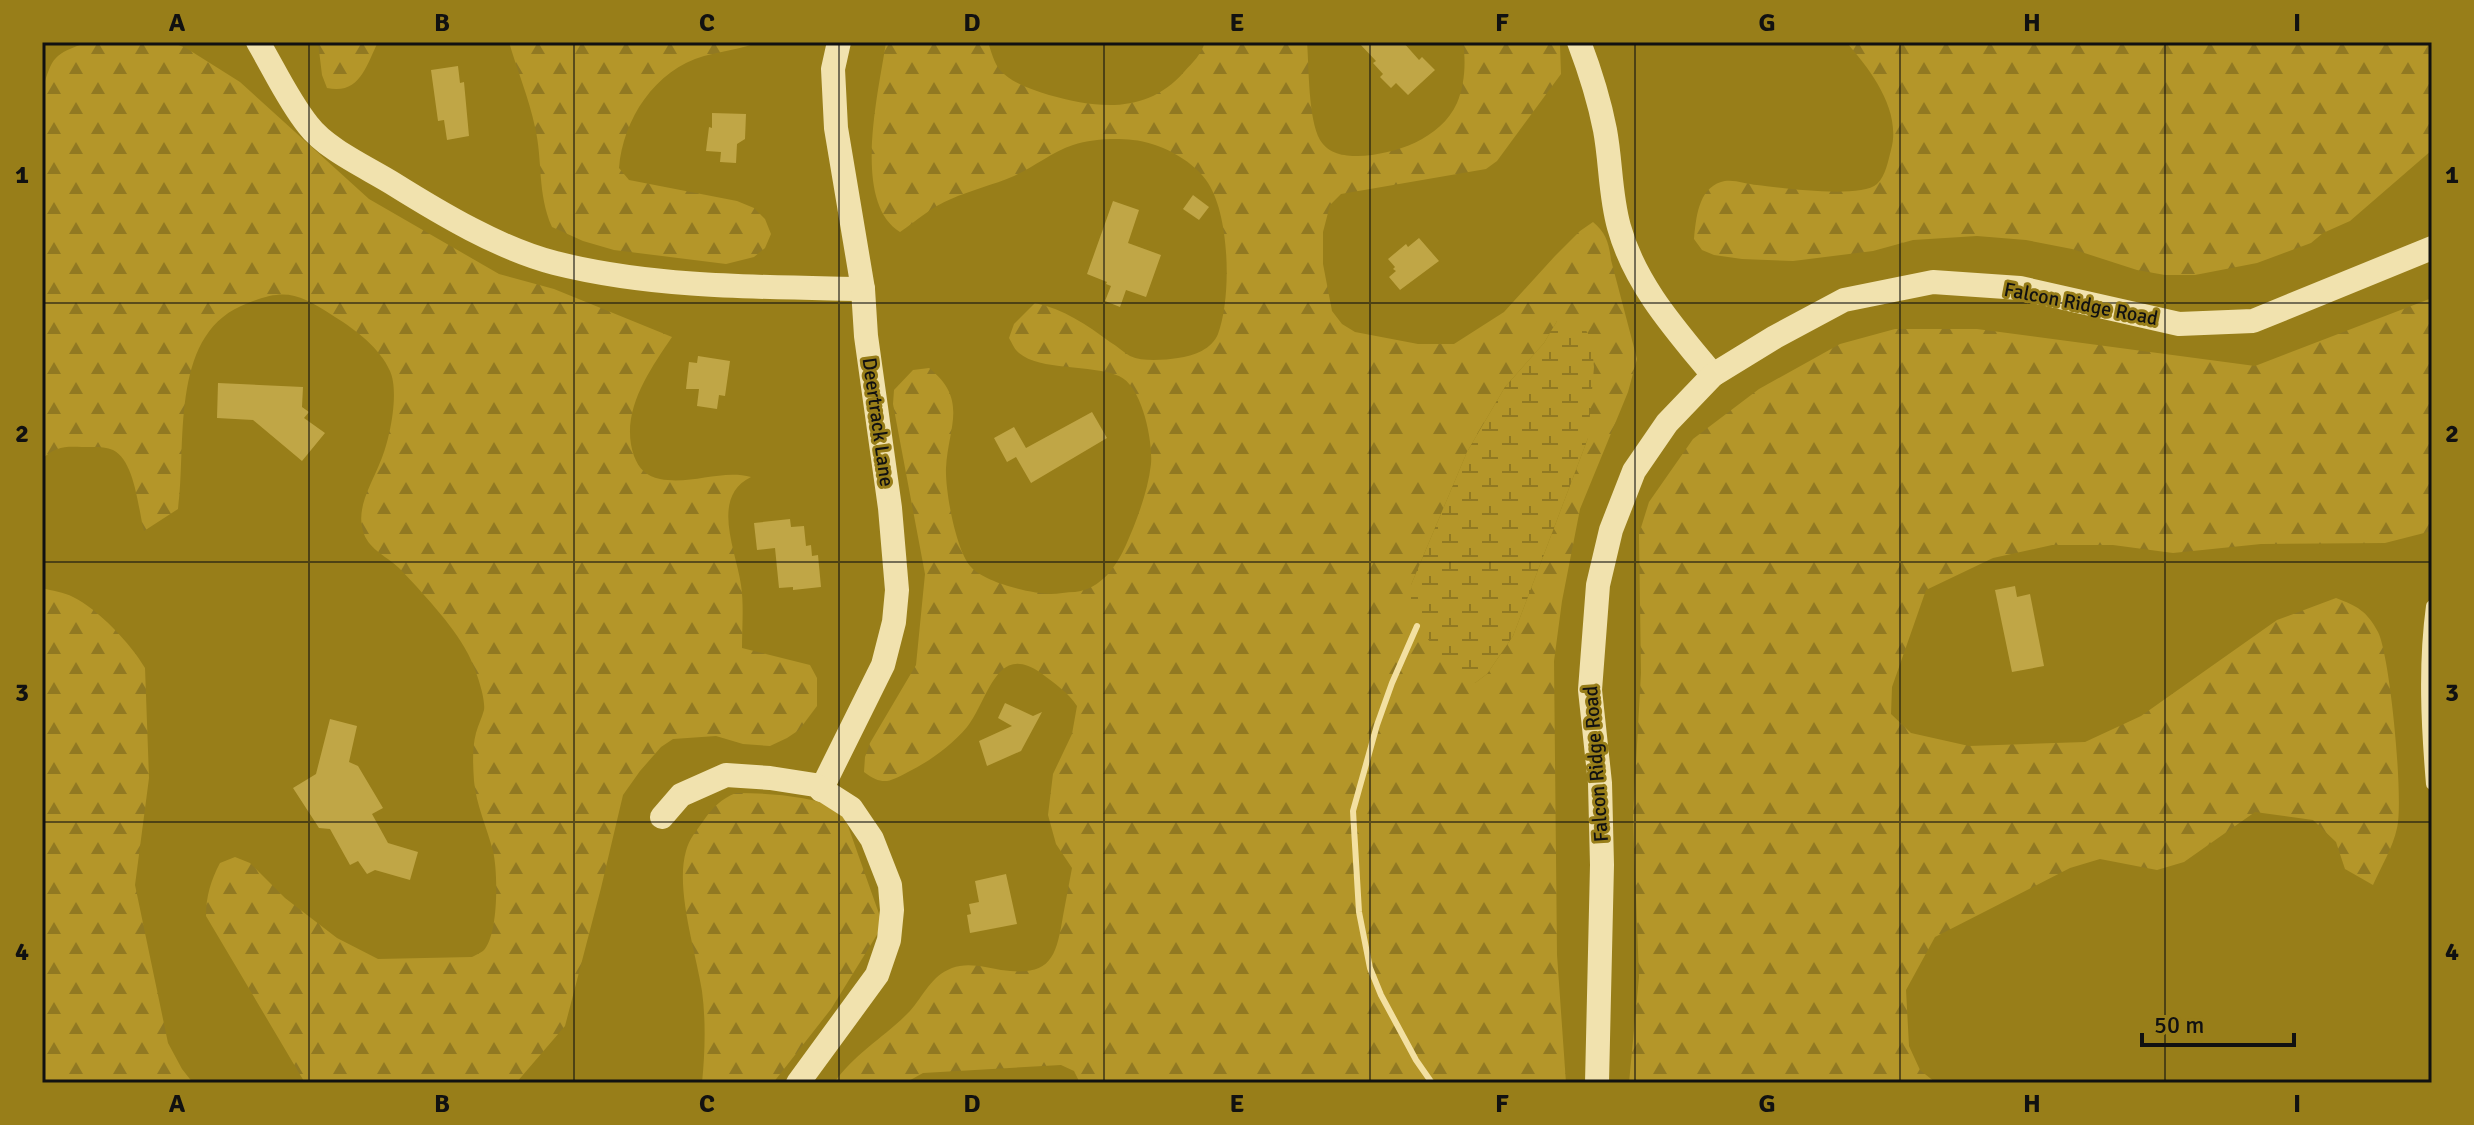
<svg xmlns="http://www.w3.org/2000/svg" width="2474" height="1125" font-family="Signika,sans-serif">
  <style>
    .forest { fill: url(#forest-firs); fill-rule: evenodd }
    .wetland { fill: url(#wetland-marsh) }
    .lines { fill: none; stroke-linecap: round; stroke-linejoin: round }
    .stream { stroke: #f3e0a1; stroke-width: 6 }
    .building { fill: #c0a646 }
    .service { stroke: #f1e2ae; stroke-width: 12 }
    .minor { stroke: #f1e2ae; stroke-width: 24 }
    .grid { fill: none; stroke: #111; stroke-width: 2; stroke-opacity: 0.55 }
    .labels { text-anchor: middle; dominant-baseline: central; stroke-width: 6; stroke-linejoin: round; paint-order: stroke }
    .street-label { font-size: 20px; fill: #111; stroke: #987e19 }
    .neatline { fill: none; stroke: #111; stroke-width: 3 }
    .grid-label { font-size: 26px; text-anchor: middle; font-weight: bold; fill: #111 }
  </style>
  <defs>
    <pattern id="forest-firs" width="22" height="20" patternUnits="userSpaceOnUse" patternTransform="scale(2)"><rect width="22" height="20" fill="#b49629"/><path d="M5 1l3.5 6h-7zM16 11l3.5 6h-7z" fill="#917922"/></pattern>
    <pattern id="wetland-marsh" width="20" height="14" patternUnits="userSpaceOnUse" patternTransform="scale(2)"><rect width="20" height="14" fill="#b49629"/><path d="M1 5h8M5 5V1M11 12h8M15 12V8" fill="none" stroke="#917922"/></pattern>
  </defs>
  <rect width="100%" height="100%" fill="#987e19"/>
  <g class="forest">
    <path d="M88,42H171L186,48L240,82L369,199L499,274L554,289L672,337C649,371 619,413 634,456C639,469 646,476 660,479C692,485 722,469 751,477C710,497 736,550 741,585C744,605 742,627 742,648L810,665L817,678V706L799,730L787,738L770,746L743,744L716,736L673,739L661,747L640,771L623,795L601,888L565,1026L516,1083H305L206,916C206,896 211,880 220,863L235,857L250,863L285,898L337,938L378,959L472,957C476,955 480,953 483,951C499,936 498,871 493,851C487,828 476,804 474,781C473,765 472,748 476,733C478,725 482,718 484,710C486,697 474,664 467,652C453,625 420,590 399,568C388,557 370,550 364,534C355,510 370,487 379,465C389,444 400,393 390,371C380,348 356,330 335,317C297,292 284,287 241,306C169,338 187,446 178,509L144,531C138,508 135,461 113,450C105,446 91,447 82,447C64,446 55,447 42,459V91C53,55 53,55 88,42Z"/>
    <path d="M318,42H378C366,66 360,95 327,88L322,75Z"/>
    <path d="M509,42H759C741,49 723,51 704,56C655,70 623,119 619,168L629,180L737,201L754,208L765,219L771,234L765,248L754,257L726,264L614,250L583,241L552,227C537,193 543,161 535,127C529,98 517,70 509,42Z"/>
    <path d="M886,42H988C991,51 994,63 1000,70C1011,83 1033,90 1049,95C1099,109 1147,114 1184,72C1193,62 1201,55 1205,42H1307C1309,67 1308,119 1320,140C1329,154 1343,156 1358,156C1394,155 1441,139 1457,103C1465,84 1466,62 1463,42H1557L1560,45L1561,74L1497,161L1486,169L1341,194L1330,205L1323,232V264L1332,311L1342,324L1355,332L1418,344H1454L1504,312L1555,256L1580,231L1593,222C1606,233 1609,243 1611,260L1637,359L1628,392L1580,509L1562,601L1554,661L1557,955L1566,1083H1080L1074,1071L1061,1065L923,1073L905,1083H834C854,1054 886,1036 910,1011C924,995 931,976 952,968C967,962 986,967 1001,970C1050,977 1056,959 1063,916C1066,900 1069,884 1072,868L1056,844L1048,815L1053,774L1072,734L1077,706C1068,692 1055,684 1041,673C996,641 989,699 967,727C951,746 930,761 908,772C889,782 883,786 864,772L865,757L870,743L916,665L925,574L893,404L894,390L913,370L929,368C969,400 948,427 946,468C945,491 956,551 971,567C984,582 1031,594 1051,594C1058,594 1067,592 1075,592C1101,589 1116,567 1126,545C1137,520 1148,491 1151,464C1153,440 1142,386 1119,376C1091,364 1040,371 1019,353C1014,349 1012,343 1009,338L1014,324L1035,303C1064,309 1087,325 1110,342C1117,346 1123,352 1130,356C1143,362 1164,360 1178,358C1194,356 1212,349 1218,334C1232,297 1230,212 1206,180C1191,159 1158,142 1133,140C1115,138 1091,139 1073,145C1052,152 1034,167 1014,176C993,185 971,190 951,199C933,206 916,221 900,232C851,202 879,91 886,42ZM1557,321L1588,438L1513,636L1487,674L1475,683L1411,585L1467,452L1505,387L1544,343Z"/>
    <path d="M1846,42H2432V150L2350,221L2323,233L2311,243L2257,263L2195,275H2165L2137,270L2072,249L2026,240L1977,236L1913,240L1873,251L1793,261L1742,259L1714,255L1702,250L1694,239C1696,219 1698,189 1721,182C1731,178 1746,184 1757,185C1781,188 1860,199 1877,184C1886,175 1888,161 1891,150C1902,111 1871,70 1846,42Z"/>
    <path d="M2432,298V531L2385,543L2261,544L2173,553L2113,545H2052L1993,558L1926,590L1892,687L1891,714L1911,733L1969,746L2085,742L2141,716L2277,620L2336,598C2357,606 2367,611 2378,632C2390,655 2404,801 2397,828C2393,847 2381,867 2373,885L2345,869L2336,842L2313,820L2255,812L2184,862L2157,870L2100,859L2070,868L1935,937L1906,990L1909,1046L1920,1070L1936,1083H1629L1639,977L1633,817L1641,673L1639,534L1649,502L1693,439L1759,389L1840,344L1895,329H1977L2255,366Z"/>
    <path d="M42,588C52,591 64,592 73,597C98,609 131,644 145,668L149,778L135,885L168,1043L182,1069L193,1083H42Z"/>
    <path d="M736,793C771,793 809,796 842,809L883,925L831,1009L773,1083H702C705,1053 706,1021 702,991C696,952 675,889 686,851C689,839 697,830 704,820C713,807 721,799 736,793Z"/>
  </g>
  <path class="wetland" d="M1557,321L1584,327L1591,339L1594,367L1588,438L1513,636L1487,674L1475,683L1460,678L1417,626L1411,614V585L1467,452L1505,387L1544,343Z"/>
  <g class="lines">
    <path class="stream" d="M1417,626L1392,683L1377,725L1353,811L1359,912L1370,968L1381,995L1416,1060L1432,1083"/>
  </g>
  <g class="building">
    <path d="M1358,42H1403L1419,60L1422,57L1435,70L1408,95L1396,83L1391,88L1380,77L1383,74L1373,63L1376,61Z"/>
    <path d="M458,66L460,83L464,82L469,136L447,140L444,120L438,121L431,70Z"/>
    <path d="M712,113L746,114L745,139L737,144L736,163L720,162L721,152L706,151L709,127L712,128Z"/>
    <path d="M1193,195L1209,207L1199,220L1183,209Z"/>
    <path d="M1113,201L1139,210L1128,243L1161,255L1146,297L1126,290L1120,307L1105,301L1111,286L1106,284L1107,282L1087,274Z"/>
    <path d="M1419,238L1439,261L1400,290L1389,277L1396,271L1393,269L1395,267L1388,259L1406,244L1408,247Z"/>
    <path d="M698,356L730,361L725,396L719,395L717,409L697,406L699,389H686L689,362L697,363Z"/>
    <path d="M218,383L303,387L302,407L309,412L304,418L325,433L302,461L253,420L217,418Z"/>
    <path d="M1092,412L1107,438L1031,483L1016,457L1007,462L994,438L1014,427L1026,448Z"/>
    <path d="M790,519L791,527L804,526L806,546L811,545L812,556L818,555L821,587L793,590V587L779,588L775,548L757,550L754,523Z"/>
    <path d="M2015,586L2017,597L2030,594L2044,666L2012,672L1995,590Z"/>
    <path d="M1005,703L1033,716L1042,712L1021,751L987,766L979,741L1012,726L998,718Z"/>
    <path d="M330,719L357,726L349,762L358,766L383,808L372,814L388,843L418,852L410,880L375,870L367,874L358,861L350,865L330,829L319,828L293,788L316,774Z"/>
    <path d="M1006,874L1017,924L970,933L967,915L971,914L969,904L979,902L975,881Z"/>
  </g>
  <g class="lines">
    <path class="service" d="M2432,606C2424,665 2427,725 2432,784"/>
    <g class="minor">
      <path d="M258,42C274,69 288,100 308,125C326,149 366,167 392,183C440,213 500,249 555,263C655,288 760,287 863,289"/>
      <path d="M1579,42C1590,71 1599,99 1605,130C1611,162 1610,195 1619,227C1635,285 1676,330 1713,375"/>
      <path d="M821,790L883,665L894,622L897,590L890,508L866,336L863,289L836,128L833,69L839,42"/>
      <path d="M662,817L681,795L726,775L770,778L815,785L851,808L872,839L890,885L892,910L889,940L877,975L798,1083"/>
      <path d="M1597,1083L1602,865L1600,783L1590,690L1598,585L1611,530L1634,471L1667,423L1713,375L1775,337L1844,300L1933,282L2020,288L2179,324L2253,321L2432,248"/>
    </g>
  </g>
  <path class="grid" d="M309,42V1083M574,42V1083M839,42V1083M1104,42V1083M1370,42V1083M1635,42V1083M1900,42V1083M2165,42V1083M42,303H2432M42,562H2432M42,822H2432"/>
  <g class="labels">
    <g class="street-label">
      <text transform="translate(2081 304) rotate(11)">Falcon Ridge Road</text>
      <text transform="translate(878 422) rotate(82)">Deertrack Lane</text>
      <text transform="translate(1596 764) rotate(-94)">Falcon Ridge Road</text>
    </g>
  </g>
  <rect width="2474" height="1125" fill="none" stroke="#987e19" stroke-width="88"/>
  <path d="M2142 1033v12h152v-12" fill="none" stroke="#111111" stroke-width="4"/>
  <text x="2154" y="1033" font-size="24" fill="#111111" stroke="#987e19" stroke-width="6" paint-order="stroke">50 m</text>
  <rect x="44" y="44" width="2386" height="1037" class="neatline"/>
  <g class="grid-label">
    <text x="177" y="31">A</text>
    <text x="442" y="31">B</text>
    <text x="707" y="31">C</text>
    <text x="972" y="31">D</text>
    <text x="1237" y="31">E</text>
    <text x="1502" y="31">F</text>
    <text x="1767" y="31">G</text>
    <text x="2032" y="31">H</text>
    <text x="2297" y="31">I</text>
    <text x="22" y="183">1</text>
    <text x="2452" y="183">1</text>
    <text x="22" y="442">2</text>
    <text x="2452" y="442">2</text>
    <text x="22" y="701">3</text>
    <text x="2452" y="701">3</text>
    <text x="22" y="960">4</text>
    <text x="2452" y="960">4</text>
    <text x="177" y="1112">A</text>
    <text x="442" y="1112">B</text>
    <text x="707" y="1112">C</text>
    <text x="972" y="1112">D</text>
    <text x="1237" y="1112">E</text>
    <text x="1502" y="1112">F</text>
    <text x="1767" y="1112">G</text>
    <text x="2032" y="1112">H</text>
    <text x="2297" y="1112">I</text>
  </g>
</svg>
